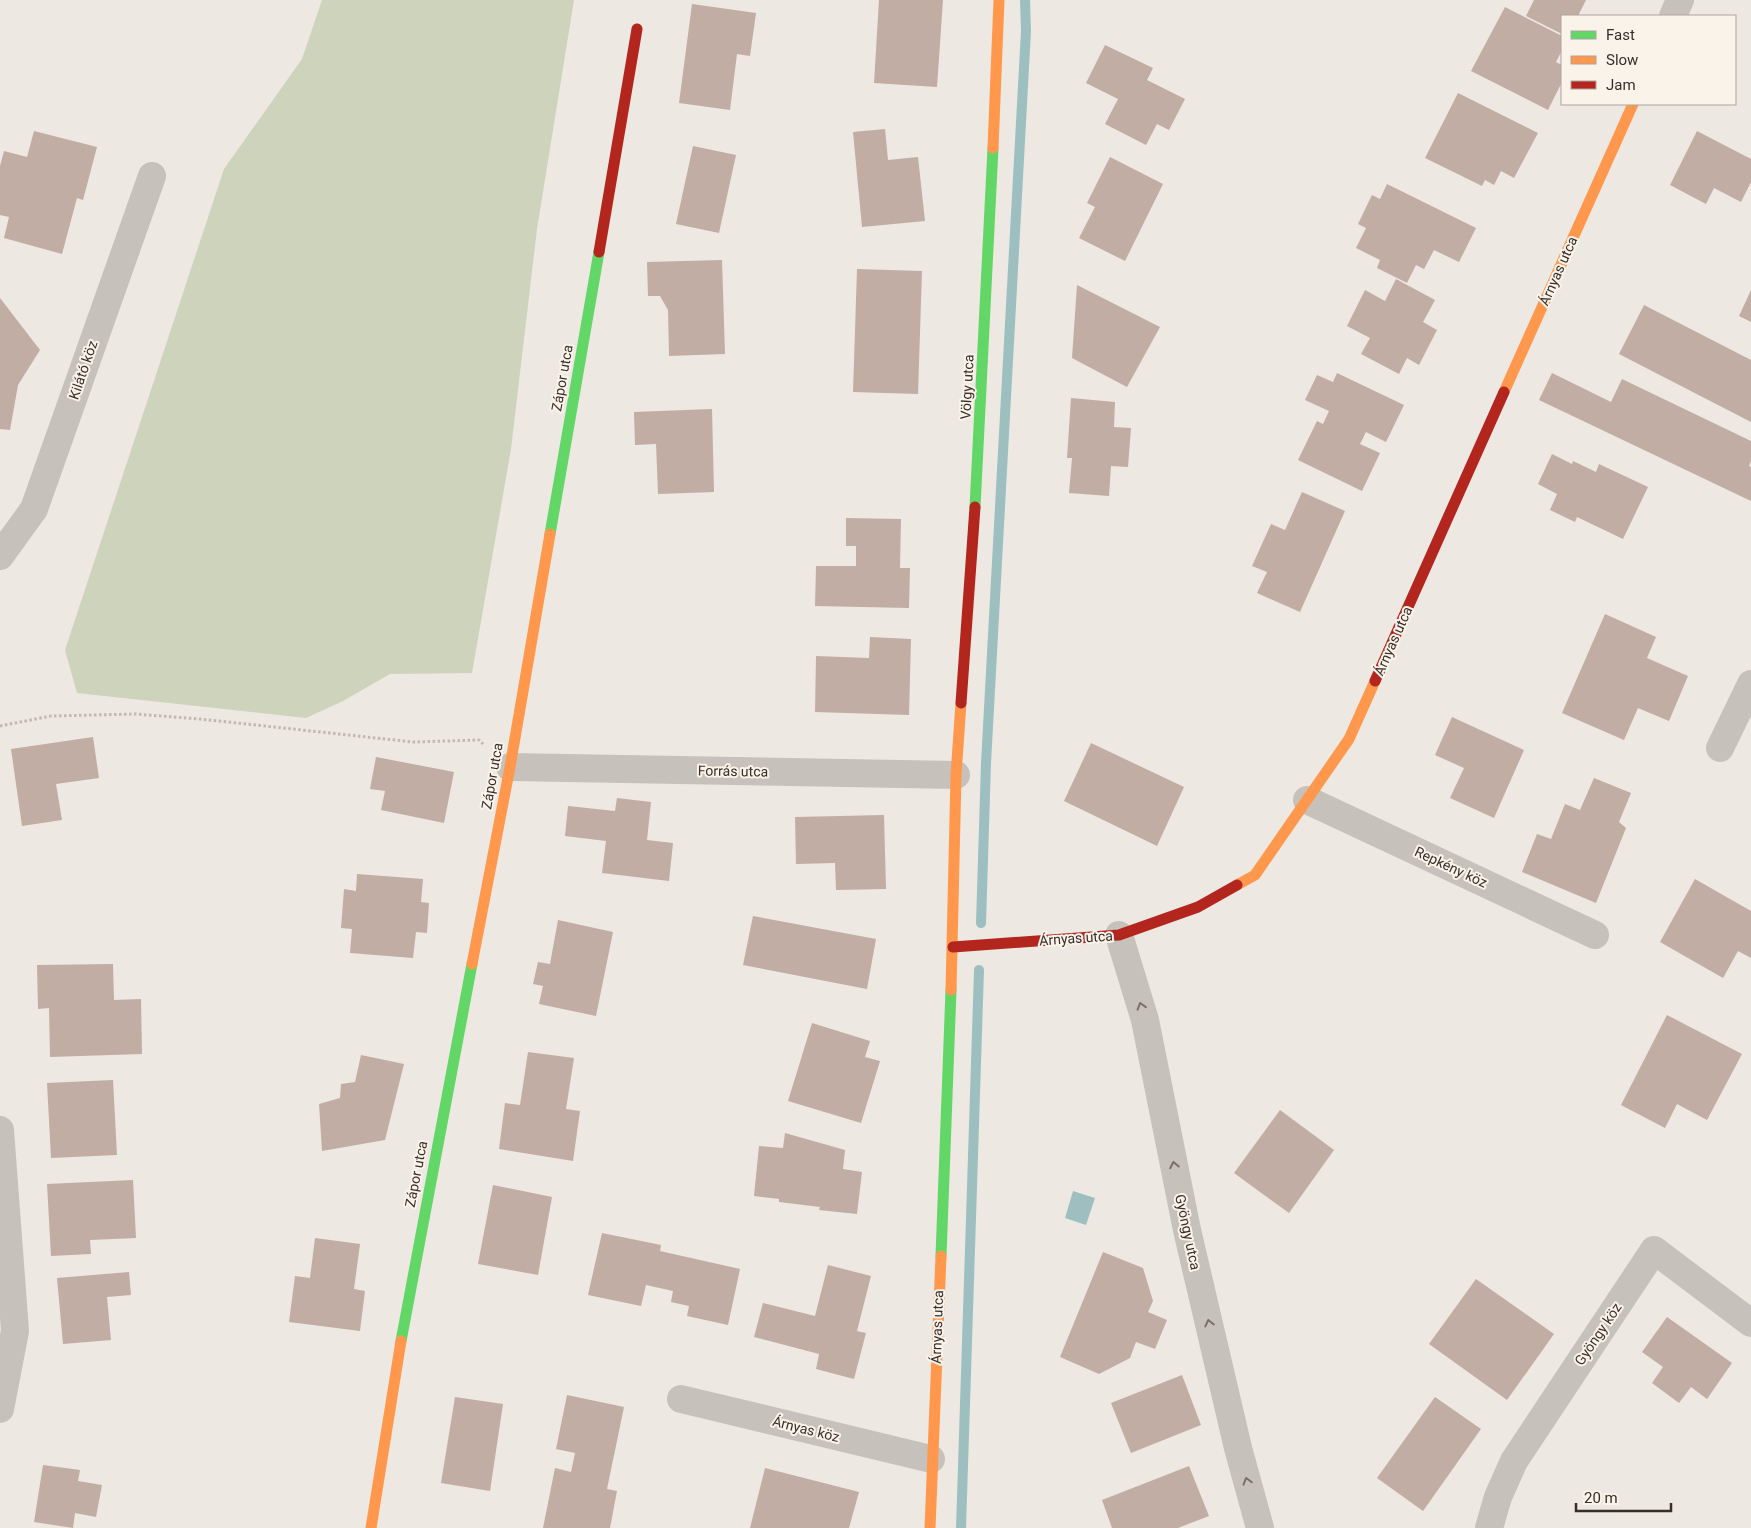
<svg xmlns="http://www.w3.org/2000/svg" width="1751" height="1528" font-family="Roboto,sans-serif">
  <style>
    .green { fill: #ced3bc }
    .water { fill: #9ebfbf }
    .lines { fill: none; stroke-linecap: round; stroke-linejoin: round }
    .stream { stroke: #9ebfbf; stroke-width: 10 }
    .building { fill: #c1ada4 }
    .path { stroke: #c0b9b3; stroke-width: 3; stroke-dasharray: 2.5 2.5; stroke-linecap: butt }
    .street { stroke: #c7c1bb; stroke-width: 28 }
    .fast { stroke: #63d668; stroke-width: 11 }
    .slow { stroke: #ff974d; stroke-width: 11 }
    .jam { stroke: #b3261e; stroke-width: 11 }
    .oneway { stroke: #78706b }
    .labels { text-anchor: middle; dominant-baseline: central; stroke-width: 4; stroke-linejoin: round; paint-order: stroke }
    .street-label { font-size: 14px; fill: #382e29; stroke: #faf3ea }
  </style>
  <rect width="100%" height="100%" fill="#ede8e2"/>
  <path class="green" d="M322,0H574L537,229L511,449L472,673L390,674L343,701L306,718L77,693L65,650L224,169L302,59Z"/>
  <path class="water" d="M1073,1191L1095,1198L1086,1225L1065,1218Z"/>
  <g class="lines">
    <g class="stream">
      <path d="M981,923L986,763L1026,31L1025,0"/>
      <path d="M961,1528L979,970"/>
    </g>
  </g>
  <g class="building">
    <path d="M879,0H943L937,87L874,83Z"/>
    <path d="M1534,0H1586L1578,16H1562V34L1526,16Z"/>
    <path d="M692,4L756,13L750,56L737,54L730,110L679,103Z"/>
    <path d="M1505,7L1562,36V50L1556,62L1562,65V82L1548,110L1471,71Z"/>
    <path d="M1105,45L1153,68L1147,80L1185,99L1169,130L1157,124L1146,145L1105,124L1118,99L1086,83Z"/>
    <path d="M1458,93L1538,133L1514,178L1501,171L1494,185L1485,180L1482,186L1425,158Z"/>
    <path d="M885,129L888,160L918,157L925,221L862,227L853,132Z"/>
    <path d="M34,131L97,147L83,200L77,198L62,254L4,238L9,217L0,215V166L4,151L27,157Z"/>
    <path d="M1697,131L1751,159V182L1741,202L1714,188L1706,204L1670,185Z"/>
    <path d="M693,146L736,155L719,233L676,224Z"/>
    <path d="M1110,157L1163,184L1125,261L1079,238L1095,207L1087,203Z"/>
    <path d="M1387,184L1476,228L1459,262L1434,250L1424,269L1416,265L1407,283L1377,268L1380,260L1356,248L1366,228L1358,224L1372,195L1380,199Z"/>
    <path d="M722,260L725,354L669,356L668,310L660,296H648L647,262Z"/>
    <path d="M857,269L922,271L918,394L853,392Z"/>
    <path d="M1396,279L1435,300L1423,322L1437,330L1419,365L1407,358L1399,374L1361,354L1370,338L1347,326L1365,290L1385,301Z"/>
    <path d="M1077,285L1160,327L1127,387L1072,358Z"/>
    <path d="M1751,290V322L1739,316Z"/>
    <path d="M0,298L40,350L18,385L10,430L0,429Z"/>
    <path d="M1644,305L1751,360V422L1619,354Z"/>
    <path d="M1337,373L1404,405L1386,442L1366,432L1360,444L1380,453L1362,491L1298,460L1317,421L1323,424L1329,411L1305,400L1317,375L1333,382Z"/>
    <path d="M1552,373L1611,402L1622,379L1751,441V461L1749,466L1751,467V501L1539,400Z"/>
    <path d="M1071,398L1115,402L1114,427L1131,428L1128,467L1111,466L1109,496L1069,493L1072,458H1067Z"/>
    <path d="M712,409L714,492L658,494L656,444L635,445L634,412Z"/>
    <path d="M1552,454L1572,464L1573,461L1596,472L1599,464L1648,487L1623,539L1577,517L1575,522L1550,510L1557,494L1538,484Z"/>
    <path d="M1302,492L1345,511L1300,612L1257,593L1267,572L1252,566L1271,524L1285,530Z"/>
    <path d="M846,518L901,519L900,568H910L909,608L815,606L816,566H856V546H846Z"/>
    <path d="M1605,614L1656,637L1647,658L1688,676L1669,721L1638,708L1624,740L1562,713Z"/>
    <path d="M870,637L911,639L909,715L815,712L816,656L869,658Z"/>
    <path d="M1452,717L1524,750L1494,818L1450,798L1464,768L1435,755Z"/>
    <path d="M93,737L99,778L56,784L62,820L22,826L11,749Z"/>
    <path d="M1091,743L1184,787L1157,846L1064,801Z"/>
    <path d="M376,757L454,772L444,823L381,810L385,791L370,789Z"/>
    <path d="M1594,778L1631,793L1619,822L1626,828L1596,903L1522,872L1537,834L1551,839L1565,804L1580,810Z"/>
    <path d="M617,798L651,802L647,840L673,843L669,881L602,873L606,841L565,836L568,806L615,811Z"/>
    <path d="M884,815L886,889L836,890L835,863L796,864L795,817Z"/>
    <path d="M357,874L423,879L421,902L429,903L427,933L416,932L413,958L350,953L352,929L341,928L344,889L356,891Z"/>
    <path d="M1695,879L1751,911V958L1738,951L1723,978L1660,942Z"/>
    <path d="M753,916L876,939L867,989L743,965Z"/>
    <path d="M558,920L613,932L596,1016L539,1004L543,986L533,984L538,962L550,964Z"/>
    <path d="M113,964L114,1000L141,999L142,1054L50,1057L49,1008L38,1009L37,965Z"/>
    <path d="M1667,1015L1742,1054L1707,1120L1677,1104L1665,1128L1621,1105Z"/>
    <path d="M812,1023L870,1041L865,1057L880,1061L861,1123L788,1101Z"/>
    <path d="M528,1052L574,1058L566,1109L580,1111L573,1161L499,1149L505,1103L520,1105Z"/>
    <path d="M361,1055L404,1064L385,1140L322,1151L319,1104L340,1098L341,1084L355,1082Z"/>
    <path d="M113,1080L117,1155L51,1158L47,1083Z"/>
    <path d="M1280,1110L1334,1150L1289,1213L1234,1173Z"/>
    <path d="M785,1133L845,1150L843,1169L862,1172L857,1214L819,1210L820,1207L779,1202V1199L754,1196L759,1146L783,1148Z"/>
    <path d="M133,1180L136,1238L90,1240L91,1254L51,1256L47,1184Z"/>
    <path d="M493,1185L552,1197L538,1275L478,1264Z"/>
    <path d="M602,1233L661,1245L660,1251L740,1269L728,1325L687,1316L689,1306L671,1302L673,1291L646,1285L641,1306L588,1295Z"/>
    <path d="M315,1238L360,1244L354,1289L365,1291L360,1331L289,1322L295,1276L310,1278Z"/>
    <path d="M1103,1252L1143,1268L1153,1301L1148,1312L1167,1320L1155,1349L1136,1342L1130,1358L1099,1374L1060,1357Z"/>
    <path d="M828,1265L871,1276L857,1331L866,1333L854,1379L816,1369L819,1354L754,1337L763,1303L815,1316Z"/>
    <path d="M129,1272L131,1295L107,1297L111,1340L63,1344L57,1278Z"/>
    <path d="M1476,1279L1554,1334L1507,1400L1429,1344Z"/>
    <path d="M1667,1317L1732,1363L1707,1399L1691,1387L1679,1403L1652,1383L1663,1367L1642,1352Z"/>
    <path d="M1182,1375L1201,1425L1131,1453L1111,1403Z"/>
    <path d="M567,1395L624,1407L607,1489L617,1491L610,1528H543L555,1468L571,1472L575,1453L556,1449Z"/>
    <path d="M455,1397L503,1404L490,1491L441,1483Z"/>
    <path d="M1435,1397L1481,1429L1423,1511L1377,1478Z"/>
    <path d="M43,1465L80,1470L78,1481L102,1485L96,1517L75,1513L73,1528L34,1522Z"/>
    <path d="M1189,1466L1209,1516L1178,1528H1112L1102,1500Z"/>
    <path d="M765,1468L859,1492L849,1528H750Z"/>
  </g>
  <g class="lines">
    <path class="path" d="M0,726L51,716L135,714L200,719L413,742L479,740L483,744"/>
    <g class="street">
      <path d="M1673,16L1680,0"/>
      <path d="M0,556L34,509L152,176"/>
      <path d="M1720,748L1751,684"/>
      <path d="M510,767L956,775"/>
      <path d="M1307,800L1595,935"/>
      <path d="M1119,935L1145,1020L1187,1230L1238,1448L1260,1528"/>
      <path d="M0,1130L15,1331L0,1409"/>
      <path d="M681,1399L931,1459"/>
      <path d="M1489,1528L1498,1497L1514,1461L1654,1250L1751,1323"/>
    </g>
    <g class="fast">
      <path d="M975,507L993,148"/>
      <path d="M550,534L599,252"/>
      <path d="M941,1256L951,990"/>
      <path d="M401,1341L472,964"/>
    </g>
    <g class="slow">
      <path d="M993,148L999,0"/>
      <path d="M1504,392L1633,104"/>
      <path d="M1237,885L1255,875L1349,739L1375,681"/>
      <path d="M472,964L510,767L550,534"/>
      <path d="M951,990L956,775L961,703"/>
      <path d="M371,1528L401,1341"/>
      <path d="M930,1528L941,1256"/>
    </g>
    <g class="jam">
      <path d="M599,252L637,29"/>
      <path d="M1375,681L1504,392"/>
      <path d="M961,703L975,507"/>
      <path d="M953,947L1119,935L1198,907L1237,885"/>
    </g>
  </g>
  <defs><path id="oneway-chevron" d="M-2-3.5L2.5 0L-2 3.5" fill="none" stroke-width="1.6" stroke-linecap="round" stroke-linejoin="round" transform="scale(1.25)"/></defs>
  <g class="oneway">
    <use href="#oneway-chevron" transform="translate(1141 1006) rotate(-107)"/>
    <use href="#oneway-chevron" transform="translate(1174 1165) rotate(-101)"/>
    <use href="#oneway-chevron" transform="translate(1209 1323) rotate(-103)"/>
    <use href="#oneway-chevron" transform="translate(1247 1481) rotate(-106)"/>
  </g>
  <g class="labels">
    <g class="street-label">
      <text transform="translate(1558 271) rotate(-66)">Árnyas utca</text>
      <text transform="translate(83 370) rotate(-71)">Kilátó köz</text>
      <text transform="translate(562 378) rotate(-80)">Zápor utca</text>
      <text transform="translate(967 387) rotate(-87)">Völgy utca</text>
      <text transform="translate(1393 641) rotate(-66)">Árnyas utca</text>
      <text transform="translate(733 771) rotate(1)">Forrás utca</text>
      <text transform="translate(492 776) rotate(-80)">Zápor utca</text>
      <text transform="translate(1451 867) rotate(25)">Repkény köz</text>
      <text transform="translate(1076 938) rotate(-4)">Árnyas utca</text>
      <text transform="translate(416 1174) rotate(-79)">Zápor utca</text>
      <text transform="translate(1188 1232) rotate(78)">Gyöngy utca</text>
      <text transform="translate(937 1327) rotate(-88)">Árnyas utca</text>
      <text transform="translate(1598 1334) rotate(-56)">Gyöngy köz</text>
      <text transform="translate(806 1429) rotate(14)">Árnyas köz</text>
    </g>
  </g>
  <rect x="1561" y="15" width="175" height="90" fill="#faf3ea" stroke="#aca49d"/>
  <rect x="1571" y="31" width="25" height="8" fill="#63d668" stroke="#aca49d"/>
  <text x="1606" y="40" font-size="15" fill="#382e29">Fast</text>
  <rect x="1571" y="56" width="25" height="8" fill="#ff974d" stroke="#aca49d"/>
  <text x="1606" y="65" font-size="15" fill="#382e29">Slow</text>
  <rect x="1571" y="81" width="25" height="8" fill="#b3261e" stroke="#aca49d"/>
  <text x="1606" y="90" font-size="15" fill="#382e29">Jam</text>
  <path d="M1576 1503v8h95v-8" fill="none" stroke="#382e29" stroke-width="2.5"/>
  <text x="1584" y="1503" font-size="15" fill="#382e29" stroke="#faf3ea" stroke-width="4" paint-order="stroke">20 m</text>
</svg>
